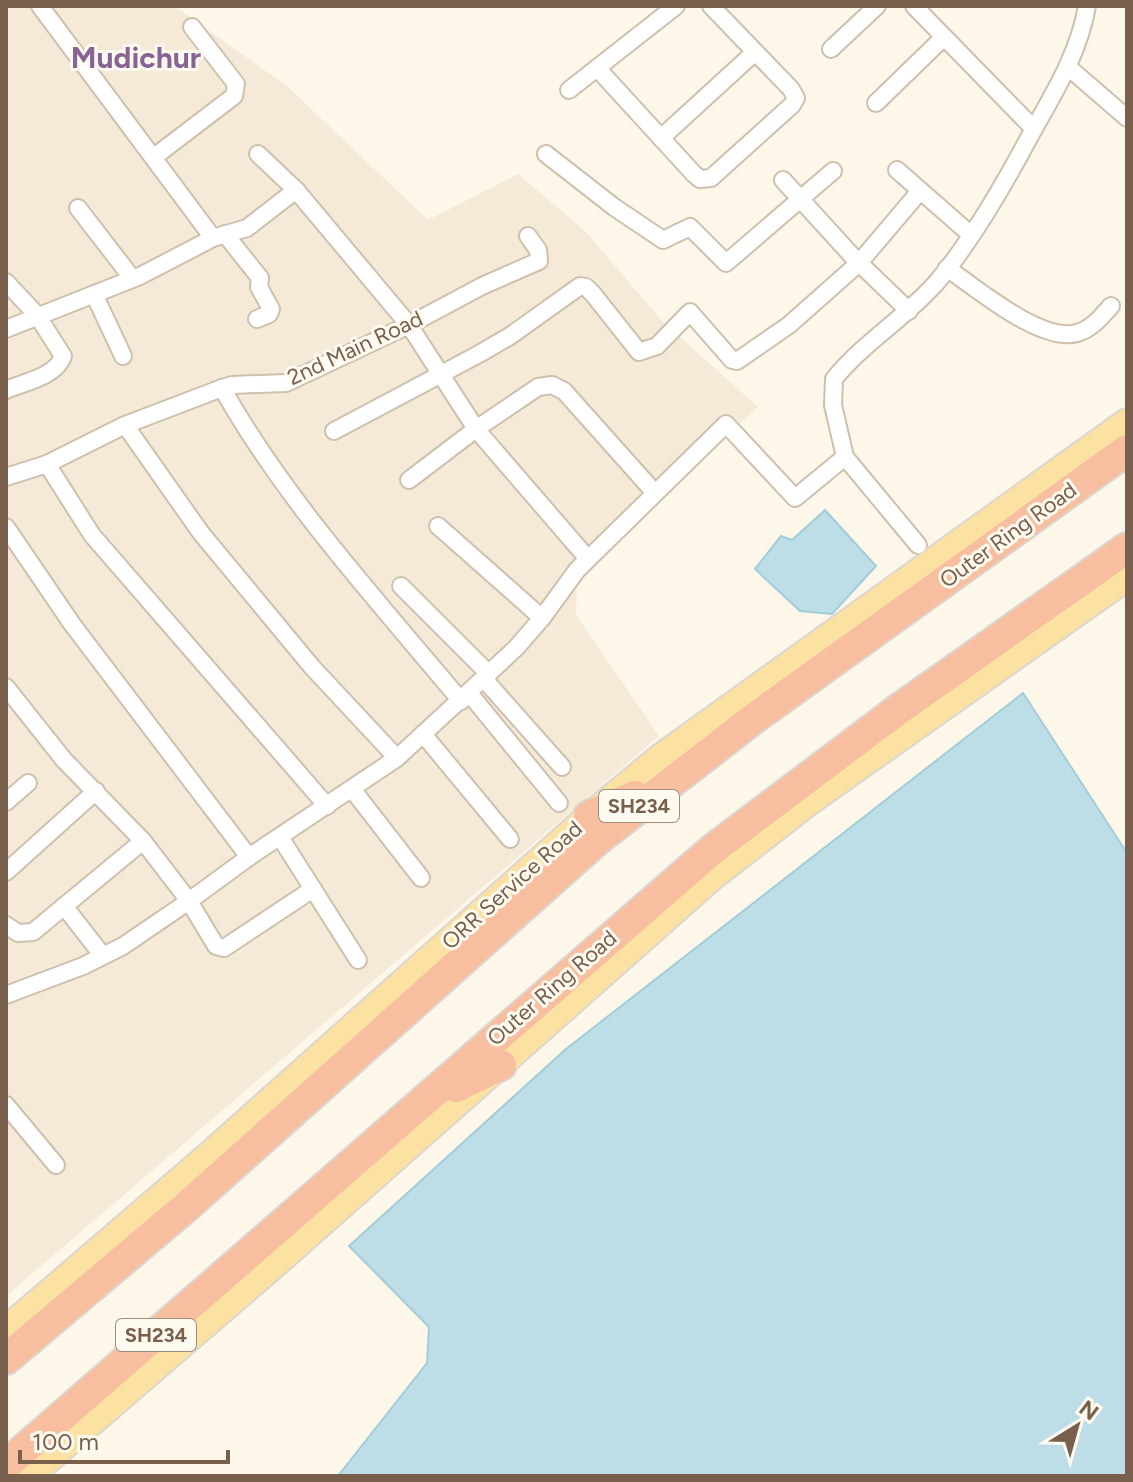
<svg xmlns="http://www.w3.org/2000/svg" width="1133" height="1482" font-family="Figtree,sans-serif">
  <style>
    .residential { fill: #f5ead8 }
    .water { fill: #bddde7; stroke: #a3ccd9; stroke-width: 2 }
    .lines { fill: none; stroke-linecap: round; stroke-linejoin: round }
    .minor-casing { stroke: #cfc0ae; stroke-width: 20 }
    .primary-casing { stroke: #dcd6d0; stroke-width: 30 }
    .motorway-casing { stroke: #dcd6d0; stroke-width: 34 }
    .minor { stroke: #fff; stroke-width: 16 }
    .primary { stroke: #fbe2a2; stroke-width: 26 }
    .motorway { stroke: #f7bfa0; stroke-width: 30 }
    .labels { text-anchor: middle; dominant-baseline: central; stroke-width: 6; stroke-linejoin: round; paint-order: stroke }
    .shield { fill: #fffaf0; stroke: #a08e7d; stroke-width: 2 }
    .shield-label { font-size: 20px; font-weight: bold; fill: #78604c }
    .street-label { font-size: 22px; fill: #78604c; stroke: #fffaf0 }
    .district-label { font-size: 30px; font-weight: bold; fill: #886494; stroke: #fffaf0 }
  </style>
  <rect width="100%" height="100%" fill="#fdf7e9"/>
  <path class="residential" d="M6,6H174L287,86L428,220L518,174L585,231L663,322L758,407L577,570L576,615L659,736L6,1296Z"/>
  <g class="water">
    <path d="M825,510L876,566L832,614L800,611L755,569L781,536L792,540Z"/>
    <path d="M1023,693L1127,853V1476H338L427,1363L429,1327L349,1246L566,1049Z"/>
  </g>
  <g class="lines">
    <g class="minor-casing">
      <g id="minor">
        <path d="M914,6L1034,129"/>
        <path d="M831,49L877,6"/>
        <path d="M1068,67L1127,118"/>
        <path d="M597,68L694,174L700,179L711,178L792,105L796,98L791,89L711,6"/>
        <path d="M569,90L676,6"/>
        <path d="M876,103L943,38"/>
        <path d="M661,138L755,52"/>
        <path d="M258,154L296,190L409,325L476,429L588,559"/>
        <path d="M546,154L614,207L663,240L690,227L726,263L833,171"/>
        <path d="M154,157L234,96L236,84L192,27"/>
        <path d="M897,170L970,234"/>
        <path d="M783,180L854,258L909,311"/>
        <path d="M78,208L132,278"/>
        <path d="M225,234L260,278L259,287L271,309L269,314L257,319"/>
        <path d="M216,237L247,228L296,190"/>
        <path d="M947,268C976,288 1041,343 1077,333C1092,329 1101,317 1111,306"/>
        <path d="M6,282L37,315L63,356C56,377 24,382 6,390"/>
        <path d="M94,294L123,356"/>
        <path d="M6,329L140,276L213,238L40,6"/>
        <path d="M222,388C287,503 377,600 461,701"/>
        <path d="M125,425L201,533L312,667L397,758"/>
        <path d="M334,431L479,354L510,336L580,286L586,287L593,294L639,352L657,346L690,312L732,360L737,361L789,325L859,263L920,191"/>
        <path d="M47,464L92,535L327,806"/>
        <path d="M6,477L47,464L125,425L222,388L232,385L286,383L409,325L482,286L539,261L538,250L528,236"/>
        <path d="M409,480L476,429L538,387L552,385L564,391L655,493"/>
        <path d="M438,526L542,618"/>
        <path d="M6,527L72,624L249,857"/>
        <path d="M918,545L845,457L833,405L834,379C863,343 905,318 936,283C972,241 1005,183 1031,134C1054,93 1079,53 1087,6"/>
        <path d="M401,586L489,674"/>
        <path d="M484,679L562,767"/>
        <path d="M6,687L64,760L143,841L189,901L249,857L397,758L516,648L542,618L577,570L726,424L795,498L845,457"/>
        <path d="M469,693L559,803"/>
        <path d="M423,734L510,839"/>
        <path d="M352,789L421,878"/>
        <path d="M6,802L28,783"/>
        <path d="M280,837L358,960"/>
        <path d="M6,872L96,791"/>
        <path d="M64,906L103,956"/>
        <path d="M6,925L18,933L33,932L143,841"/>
        <path d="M6,995L83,966L123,946L189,901L216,946L224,948L313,889"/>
        <path d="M6,1105L56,1165"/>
      </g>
    </g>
    <g class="primary-casing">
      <g id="primary">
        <path d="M6,1330L207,1157L592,814L661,757L1127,422"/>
        <path d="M29,1476L283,1257L712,877L810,801L1127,577"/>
      </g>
    </g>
    <g class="motorway-casing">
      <g id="motorway">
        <path d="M589,816L635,796"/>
        <path d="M456,1087L501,1065"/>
        <path d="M6,1359L187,1206L597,840L753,719L1127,450"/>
        <path d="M6,1465L712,850L895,712L1127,548"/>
      </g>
    </g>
    <use href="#minor" class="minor"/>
    <use href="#primary" class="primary"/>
    <use href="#motorway" class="motorway"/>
  </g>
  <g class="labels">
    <g class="shield">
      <rect x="599" y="790" width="80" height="32" rx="6"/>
      <rect x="116" y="1319" width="80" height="32" rx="6"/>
    </g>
    <g class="shield-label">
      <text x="639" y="806">SH234</text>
      <text x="156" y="1335">SH234</text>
    </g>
    <g class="street-label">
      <text transform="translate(355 348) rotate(-25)">2nd Main Road</text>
      <text transform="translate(1008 535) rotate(-36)">Outer Ring Road</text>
      <text transform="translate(512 885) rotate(-42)">ORR Service Road</text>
      <text transform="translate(552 988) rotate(-41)">Outer Ring Road</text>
    </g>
    <g class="district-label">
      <text x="136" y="57">Mudichur</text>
    </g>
  </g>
  <rect width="1133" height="1482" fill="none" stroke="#78604c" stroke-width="16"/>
  <g transform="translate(1077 1426) rotate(37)" stroke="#fffaf0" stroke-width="6" paint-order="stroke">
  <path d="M0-6L14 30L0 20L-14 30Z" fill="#78604c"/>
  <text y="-12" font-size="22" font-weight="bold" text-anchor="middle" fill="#78604c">N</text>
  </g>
  <path d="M20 1450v12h208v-12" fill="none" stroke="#78604c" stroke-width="4"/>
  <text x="32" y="1450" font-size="24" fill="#78604c" stroke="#fffaf0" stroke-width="6" paint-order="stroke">100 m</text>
</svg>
